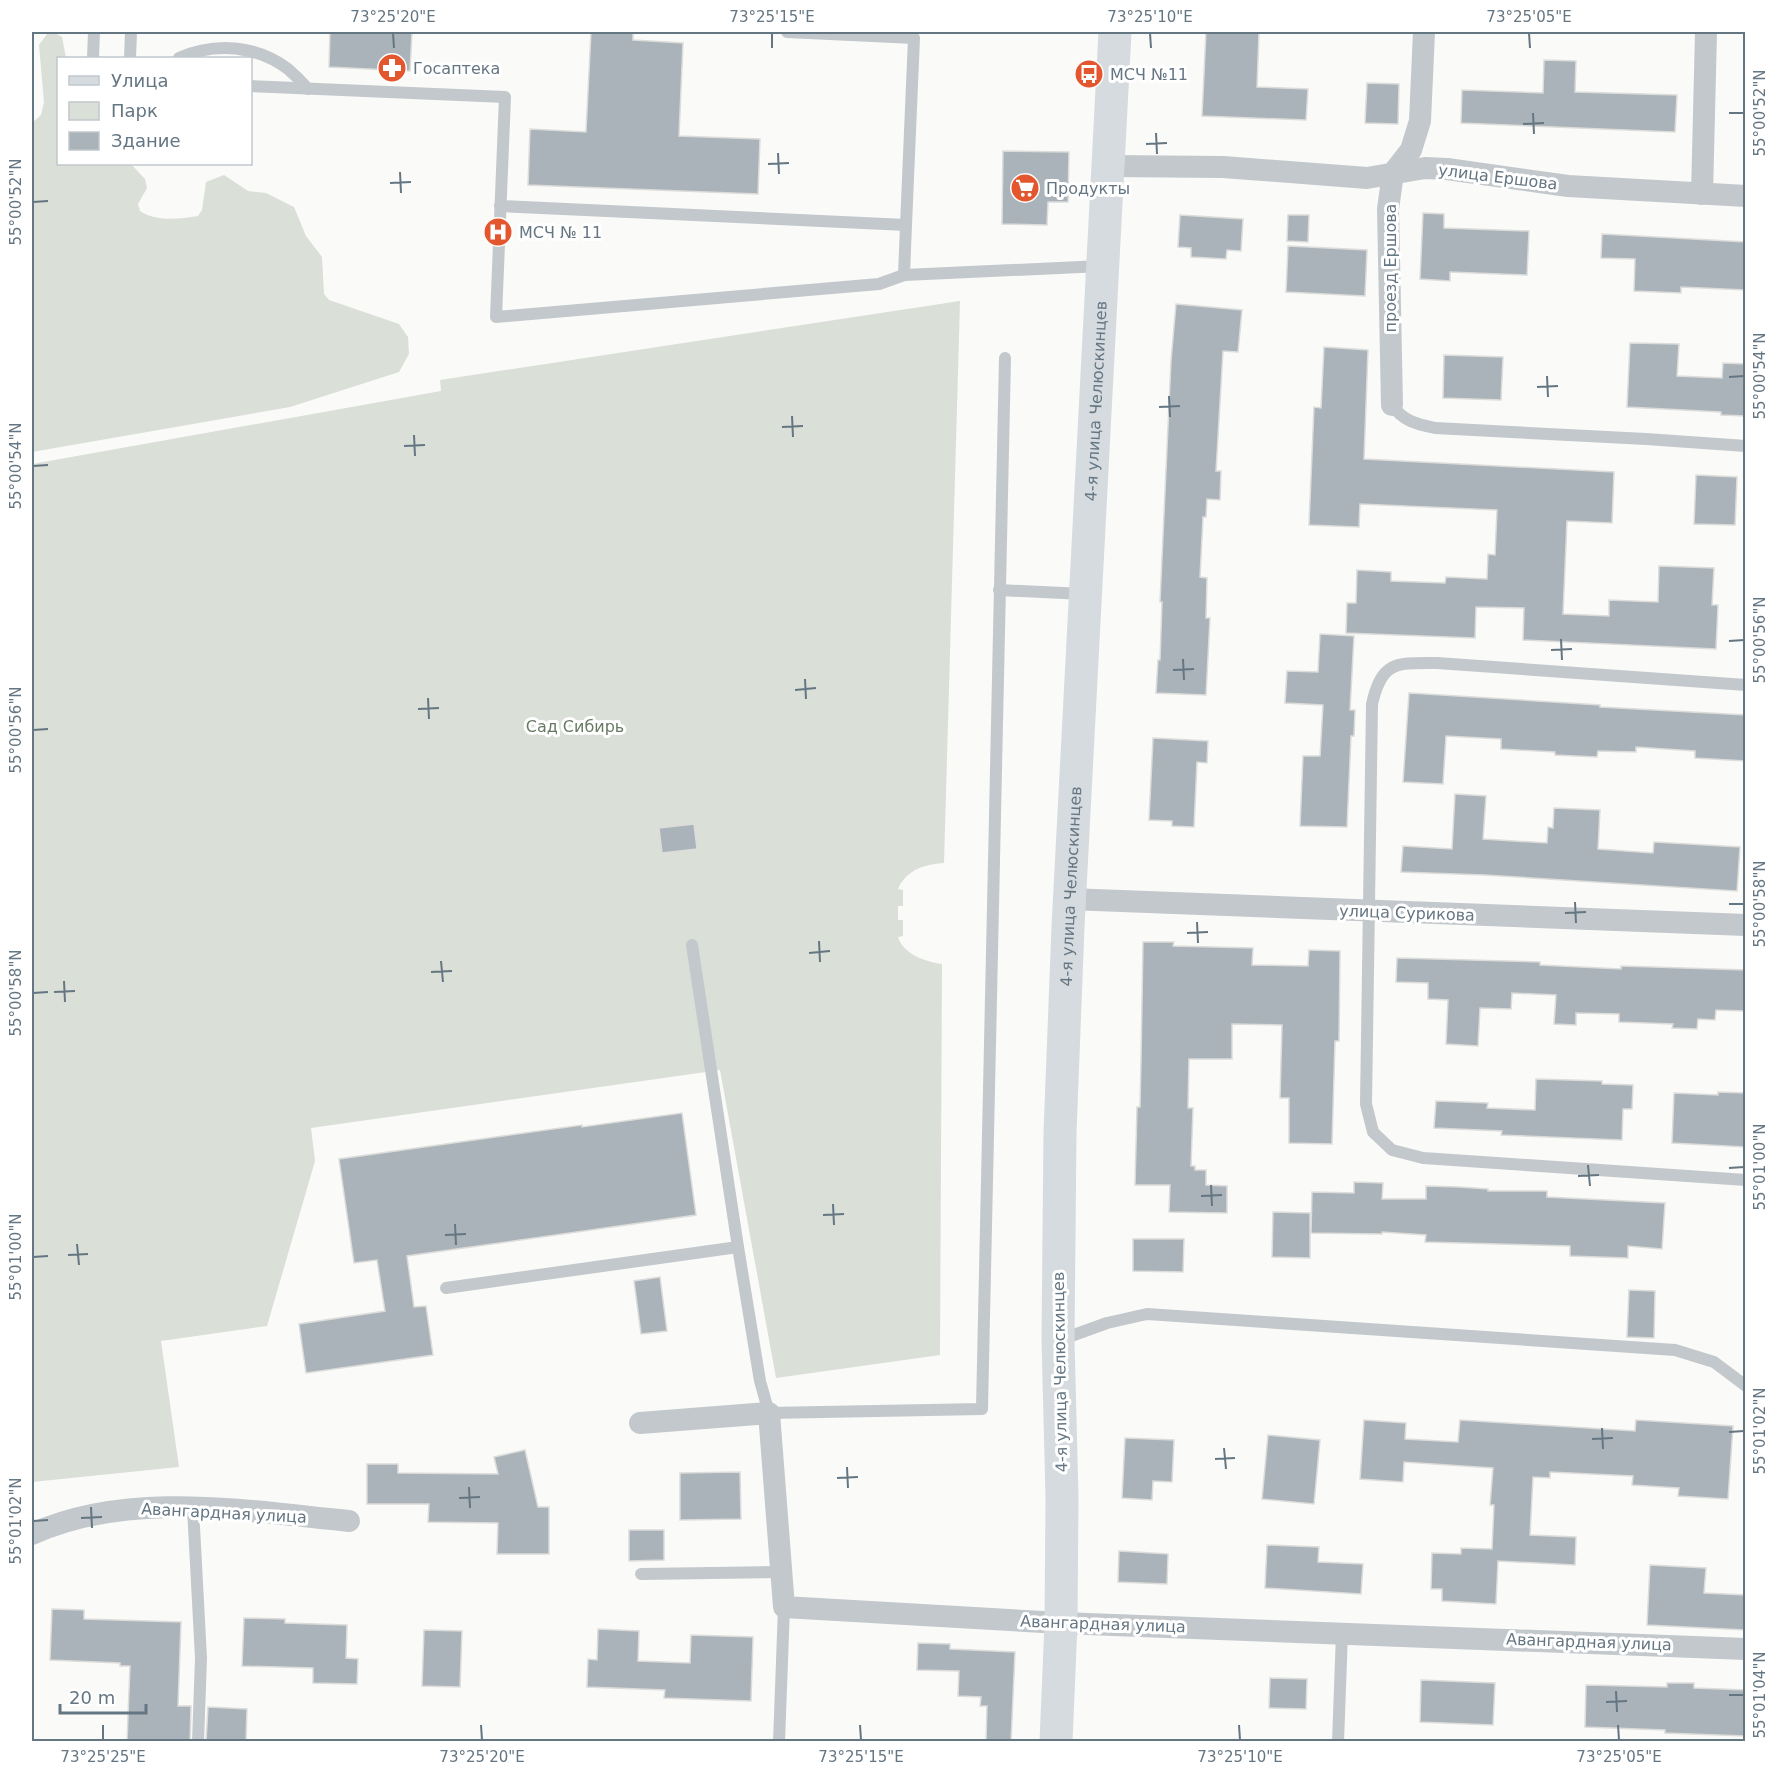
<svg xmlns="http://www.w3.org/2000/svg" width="1777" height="1773" font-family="'DejaVu Sans',sans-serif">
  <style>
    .green { fill: #dadfd7 }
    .building { fill: #aab3b9; stroke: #dcdcda; stroke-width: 1.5 }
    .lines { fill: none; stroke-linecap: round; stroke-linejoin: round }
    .lane { stroke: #c3c8cc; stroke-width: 12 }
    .street { stroke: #c3c8cc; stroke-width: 22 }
    .secondary { stroke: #d6dbdf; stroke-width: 33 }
    .ticks { fill: none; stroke: #657683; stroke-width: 2 }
    .labels { text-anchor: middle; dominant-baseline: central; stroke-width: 6; stroke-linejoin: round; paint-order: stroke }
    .poi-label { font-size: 16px; fill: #657683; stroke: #fff; text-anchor: start }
    .street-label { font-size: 16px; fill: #657683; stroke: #fff }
    .park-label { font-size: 16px; fill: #687a64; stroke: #fff }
    .neatline { fill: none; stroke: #657683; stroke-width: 2 }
    .ticks-label { font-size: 15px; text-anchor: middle; fill: #657683 }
  </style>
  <rect width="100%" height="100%" fill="#fafaf8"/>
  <g class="green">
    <path d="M55,33L62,37L66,58H58V164H131L145,179L147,188L138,204L140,211C156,222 180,219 198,216L202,210L206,182L224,175L248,191L266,193L294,207L306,236L322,257L324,294L329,300L399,324L408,337L409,354L399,372L290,407L32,452V123L41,115L44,102L39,45L47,34Z"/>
    <path d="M960,301L944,863C925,864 906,870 898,889L903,890V906H898V920H903V936L898,937C903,954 926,962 942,964L940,1355L776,1378L720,1070L311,1128L315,1161L267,1326L161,1341L179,1467L32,1482V464L441,391L440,380Z"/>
  </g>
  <g class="building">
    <path d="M330,32H412L410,71L329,67Z"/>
    <path d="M591,32H633V40L683,43L679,136L760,139L758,194L528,185L530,129L586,132Z"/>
    <path d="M1206,32H1259L1257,87L1308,89L1306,120L1202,116Z"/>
    <path d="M1544,60L1576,61L1575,92L1677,95L1675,132L1461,123L1462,90L1543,93Z"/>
    <path d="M1367,83L1399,84L1398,124L1365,123Z"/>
    <path d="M1003,151L1069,152L1068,202H1048L1047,225L1002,224Z"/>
    <path d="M1423,213L1444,214V228L1529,231L1527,275L1450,272V281L1420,279Z"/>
    <path d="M1180,215L1243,219L1241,251L1227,250L1226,259L1191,257V248L1178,247Z"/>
    <path d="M1288,215H1309L1308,242L1287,241Z"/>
    <path d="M1602,234L1746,242V290L1681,287V293L1634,291L1635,259L1601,258Z"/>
    <path d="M1288,246L1367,250L1365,296L1286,292Z"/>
    <path d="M1176,304L1242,310L1238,352L1223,351L1216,471H1221L1220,500L1207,499L1206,517H1203L1200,577L1207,578L1206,618H1210L1206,695L1156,693L1158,660H1160L1162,602H1160L1171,361Z"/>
    <path d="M1630,343L1679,344L1677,376L1722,378L1723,363L1746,364V416L1721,415V412L1627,407Z"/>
    <path d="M1324,347L1368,350L1364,459L1614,472L1612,523L1567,521L1563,614L1609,616V600L1658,602L1659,566L1714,568L1712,605H1718L1716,649L1523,640L1524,608L1476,607L1475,638L1346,633L1347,603H1356L1357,570L1391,572V581L1445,583L1446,577L1487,579L1488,554L1495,555L1497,510L1360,504L1359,527L1309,525L1314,407L1321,408Z"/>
    <path d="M1444,355L1503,357L1501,400L1443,398Z"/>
    <path d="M1696,475L1737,477L1735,525L1694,524Z"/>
    <path d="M1320,634L1354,636L1350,710H1355L1354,736H1351L1347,827L1300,826L1303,756H1320L1323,705L1285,703L1287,671L1318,672Z"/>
    <path d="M1409,693L1600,705V707L1746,715V761L1695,758V751L1636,747V752L1598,751L1597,757L1555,755V752L1501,749V739L1446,736L1443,784L1403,782Z"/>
    <path d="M1153,738L1208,741L1207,763L1197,762L1194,827L1172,826V821L1149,820Z"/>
    <path d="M1455,794L1486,796L1483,839L1547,843L1548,827L1553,828L1554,808L1600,810L1598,849L1653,853L1654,842L1740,847L1737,891L1485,875L1401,872L1403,846L1452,849Z"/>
    <path d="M694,824L697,849L662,853L659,828Z"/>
    <path d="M1143,942H1174L1173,946L1253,948L1252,965L1308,966L1309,950L1340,951L1339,1041H1335L1332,1144L1289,1143V1098H1280L1282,1025L1232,1024V1059H1189L1188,1108H1193L1191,1166H1195V1170H1206V1185L1227,1186V1213L1169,1212L1170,1185H1135L1137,1107H1140L1141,1061Z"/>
    <path d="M1397,958L1540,962V965L1621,969V966L1746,970V1011L1716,1010L1715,1020L1698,1019L1697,1029L1672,1028L1673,1024L1619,1022V1014L1576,1013V1025L1554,1024L1556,995L1512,993L1511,1009L1480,1008L1478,1046L1446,1044L1448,1000L1428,999V983L1396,982Z"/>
    <path d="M1536,1079L1602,1081V1084L1633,1085L1632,1109H1623L1622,1140L1501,1135L1502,1131L1434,1128L1436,1101L1488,1103L1487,1108L1535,1110Z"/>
    <path d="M1718,1092L1746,1093V1147L1672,1143L1674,1093L1718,1095Z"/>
    <path d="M682,1113L696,1215L407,1256L414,1307L426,1306L433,1355L306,1373L299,1324L385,1311L377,1260L354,1263L339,1159L582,1125V1127Z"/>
    <path d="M1354,1182L1383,1183L1382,1199H1426V1186L1459,1187L1488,1189V1191H1547V1197L1665,1203L1662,1249L1628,1246V1258L1570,1256V1246L1425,1242L1426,1235L1382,1232V1234L1311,1233L1312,1192L1354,1193Z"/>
    <path d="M1273,1212L1310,1213V1258L1272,1257Z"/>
    <path d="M1133,1239H1184L1183,1272L1133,1271Z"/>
    <path d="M660,1277L667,1331L641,1334L634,1281Z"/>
    <path d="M1629,1290L1655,1291L1654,1338L1627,1337Z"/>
    <path d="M1364,1420L1406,1423L1405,1439L1458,1442L1460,1420L1635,1431L1636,1420L1733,1426L1728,1499L1678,1496L1679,1488L1632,1485L1633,1476L1550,1472V1478L1533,1477L1530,1535L1576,1537L1575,1565L1498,1561L1496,1604L1442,1601V1589H1431L1432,1553L1461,1554V1548L1492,1549L1494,1505H1490L1493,1468L1404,1462L1403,1482L1360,1479Z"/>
    <path d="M1268,1435L1320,1440L1314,1504L1262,1499Z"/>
    <path d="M1125,1438L1174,1440L1172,1482L1153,1481L1152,1500L1122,1498Z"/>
    <path d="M525,1450L538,1507H549V1554H497L498,1523L428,1522L429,1504H367V1464H398V1473L498,1474L494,1457Z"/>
    <path d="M740,1472L741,1519L680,1520V1473Z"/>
    <path d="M629,1530H664V1560L629,1561Z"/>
    <path d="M1267,1545L1319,1547L1318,1562L1363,1564L1361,1594L1265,1588Z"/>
    <path d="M1119,1551L1168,1554L1167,1584L1118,1582Z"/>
    <path d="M1650,1565L1706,1568L1704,1593L1746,1595V1630L1647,1625Z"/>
    <path d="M52,1609L84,1610V1619L181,1622L178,1706H191L190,1742H127L130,1666H120V1663L50,1660Z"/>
    <path d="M244,1618L285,1619V1623L347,1625L346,1658L358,1659L357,1684L313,1683V1668L242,1666Z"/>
    <path d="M598,1629L639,1631L638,1661L690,1663L691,1635L753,1637L751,1701L664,1698L665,1690L587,1687L588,1659L597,1660Z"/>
    <path d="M424,1630L462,1631L460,1687L422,1686Z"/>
    <path d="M918,1643L950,1644V1649L1015,1652L1011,1742H986L987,1706H980L981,1697L958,1696L959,1671L917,1670Z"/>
    <path d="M1270,1678L1307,1679L1306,1709L1269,1708Z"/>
    <path d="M1421,1680L1495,1683L1493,1725L1420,1722Z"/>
    <path d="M1667,1683H1694V1688L1746,1690V1736L1665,1733V1730L1585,1727L1586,1685L1667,1687Z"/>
    <path d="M208,1707L247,1709L246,1742H206Z"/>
  </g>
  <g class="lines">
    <g class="lane">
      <path d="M787,32L914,38L906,225"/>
      <path d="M93,58L94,32"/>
      <path d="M130,58L131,32"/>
      <path d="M179,58C215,42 256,45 288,69C295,75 302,82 308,89"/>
      <path d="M250,86L505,97L496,317L879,284L904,275L1102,266"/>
      <path d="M500,206L906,225L904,275"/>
      <path d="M1392,405C1403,421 1416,424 1435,428L1646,439L1746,446"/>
      <path d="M999,590L1084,594"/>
      <path d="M1746,685L1437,663C1397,663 1382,660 1372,704L1366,1104L1373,1132L1392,1150L1423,1158L1746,1180"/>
      <path d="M738,1247L760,1381L769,1413L982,1409L1005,358"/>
      <path d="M446,1288L738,1247L692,945"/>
      <path d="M1060,1340L1107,1323L1147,1314L1675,1350L1714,1362L1746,1386"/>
      <path d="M193,1508L201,1658L198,1742"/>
      <path d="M641,1574L782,1572"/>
      <path d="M779,1742L784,1607"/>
      <path d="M1338,1742L1342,1633"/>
    </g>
    <g class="street">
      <path d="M1108,166L1223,167L1367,178L1425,168L1447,169L1568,186L1746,196"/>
      <path d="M1702,194L1706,32"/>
      <path d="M1392,405L1388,209L1393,173L1411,150L1420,121L1424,32"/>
      <path d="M1069,899L1746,925"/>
      <path d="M640,1423L769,1413L784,1607L1061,1623L1746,1649"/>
      <path d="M32,1534C129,1490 246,1511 349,1521"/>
    </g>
    <path class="secondary" id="s1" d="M1056,1742L1061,1623L1062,1497L1058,1340L1060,1133L1068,927L1115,32"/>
  </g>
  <path class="ticks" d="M393,33L394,48M772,33V48M1150,33L1151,48M1529,33L1530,48M1533,113L1534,134M1729,113H1744M1523,124L1544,123M1156,133L1157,154M1146,144L1167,143M778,153L779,174M768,164L789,163M400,172L401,193M390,183L411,182M33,202L48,201M1547,376L1548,397M1729,377L1744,376M1537,387L1558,386M1169,396L1170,417M1159,407L1180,406M792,416L793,437M782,427L803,426M414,435L415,456M404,446L425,445M33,466L48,465M1561,639L1562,660M1729,641L1744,640M1551,650L1572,649M1183,659L1184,680M1173,670L1194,669M805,679L806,699M795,690L816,688M428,698L429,719M418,709L439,708M33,730L48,729M1575,902L1576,923M1729,904H1744M1565,913L1586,912M1197,922L1198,943M1187,933L1208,932M819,941L820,962M809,953L830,951M441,961L443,982M431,972L452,971M64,981L65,1002M54,992L75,991M33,993L48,992M1588,1165L1590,1186M1729,1168L1744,1167M1578,1176L1599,1175M1211,1185L1212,1206M1201,1196L1222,1195M833,1204L834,1225M823,1215L844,1214M455,1224L456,1245M445,1235L466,1234M77,1244L79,1265M68,1255L88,1254M33,1257L48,1256M1602,1428L1603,1449M1729,1432L1744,1431M1592,1439L1613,1438M1224,1448L1226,1469M1215,1459L1235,1458M847,1467L848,1488M837,1478L858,1477M469,1487L470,1508M459,1498L480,1497M91,1507L92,1528M81,1518L102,1517M33,1521L48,1520M1616,1691L1617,1712M1729,1695H1744M1606,1702L1627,1701M103,1725V1740M481,1725L482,1740M860,1725L861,1740M1239,1725L1240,1740M1618,1725L1619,1740"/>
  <defs>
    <g id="pharmacy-disc" transform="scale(1.5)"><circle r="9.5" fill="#e4572e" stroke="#fff"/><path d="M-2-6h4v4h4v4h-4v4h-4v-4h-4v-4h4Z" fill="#fff"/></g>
    <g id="bus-disc" transform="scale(1.5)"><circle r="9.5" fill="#e4572e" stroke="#fff"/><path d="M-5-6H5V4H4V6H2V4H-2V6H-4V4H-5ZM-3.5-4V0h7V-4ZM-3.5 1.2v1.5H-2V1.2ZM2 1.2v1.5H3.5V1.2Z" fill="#fff"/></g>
    <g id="supermarket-disc" transform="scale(1.5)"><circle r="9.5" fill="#e4572e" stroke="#fff"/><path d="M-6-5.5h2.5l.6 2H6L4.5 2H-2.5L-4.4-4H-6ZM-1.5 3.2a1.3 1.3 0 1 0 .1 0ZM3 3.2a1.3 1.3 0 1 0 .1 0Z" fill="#fff"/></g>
    <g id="hospital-disc" transform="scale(1.5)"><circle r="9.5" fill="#e4572e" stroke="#fff"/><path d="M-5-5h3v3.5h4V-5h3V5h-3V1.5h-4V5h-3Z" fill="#fff"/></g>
  </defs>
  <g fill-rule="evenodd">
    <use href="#pharmacy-disc" x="392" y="68"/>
    <use href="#bus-disc" x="1089" y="74"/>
    <use href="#supermarket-disc" x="1025" y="188"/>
    <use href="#hospital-disc" x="498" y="232"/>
  </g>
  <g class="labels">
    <g class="poi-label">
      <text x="413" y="68">Госаптека</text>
      <text x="1110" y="74">МСЧ №11</text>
      <text x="1046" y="188">Продукты</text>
      <text x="519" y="232">МСЧ № 11</text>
    </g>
    <g class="street-label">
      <text transform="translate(1498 177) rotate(7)">улица Ершова</text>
      <text transform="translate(1390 268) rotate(-90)">проезд Ершова</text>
      <text stroke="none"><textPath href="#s1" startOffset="1342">4-я улица Челюскинцев</textPath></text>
      <text stroke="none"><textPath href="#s1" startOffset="856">4-я улица Челюскинцев</textPath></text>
      <text transform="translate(1407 913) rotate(2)">улица Сурикова</text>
      <text transform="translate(1060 1372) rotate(-91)">4-я улица Челюскинцев</text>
      <text transform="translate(224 1513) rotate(3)">Авангардная улица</text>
      <text transform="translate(1103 1624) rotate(2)">Авангардная улица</text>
      <text transform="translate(1589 1642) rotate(2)">Авангардная улица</text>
    </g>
    <g class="park-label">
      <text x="575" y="726">Сад Сибирь</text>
    </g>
  </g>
  <rect width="1777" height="1773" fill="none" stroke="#ffffff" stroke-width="66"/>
  <rect x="57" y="57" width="195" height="108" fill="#ffffff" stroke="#c1c8cd" stroke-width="1.5"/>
  <rect x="69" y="76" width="30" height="9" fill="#d6dbdf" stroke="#c1c8cd" stroke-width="1.5"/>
  <text x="111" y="87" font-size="18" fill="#657683">Улица</text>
  <rect x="69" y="102" width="30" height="18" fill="#dadfd7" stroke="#c1c8cd" stroke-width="1.5"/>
  <text x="111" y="117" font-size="18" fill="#657683">Парк</text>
  <rect x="69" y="132" width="30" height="18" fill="#aab3b9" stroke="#c1c8cd" stroke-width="1.5"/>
  <text x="111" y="147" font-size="18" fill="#657683">Здание</text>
  <path d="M60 1704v9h86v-9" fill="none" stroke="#657683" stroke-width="3"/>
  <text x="69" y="1704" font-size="18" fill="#657683" stroke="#ffffff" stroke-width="4.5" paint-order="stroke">20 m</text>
  <rect x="33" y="33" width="1711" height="1707" class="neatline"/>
  <g class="ticks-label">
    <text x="393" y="22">73°25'20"E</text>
    <text x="772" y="22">73°25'15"E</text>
    <text x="1150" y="22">73°25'10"E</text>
    <text x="1529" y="22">73°25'05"E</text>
    <text transform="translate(1760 113) rotate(-90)" y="5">55°00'52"N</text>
    <text transform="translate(16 202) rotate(-90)" y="5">55°00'52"N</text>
    <text transform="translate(1760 376) rotate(-90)" y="5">55°00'54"N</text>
    <text transform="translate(16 466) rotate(-90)" y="5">55°00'54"N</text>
    <text transform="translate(1760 640) rotate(-90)" y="5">55°00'56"N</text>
    <text transform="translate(16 730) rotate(-90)" y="5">55°00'56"N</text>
    <text transform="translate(1760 904) rotate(-90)" y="5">55°00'58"N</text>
    <text transform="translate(16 993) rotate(-90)" y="5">55°00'58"N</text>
    <text transform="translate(1760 1167) rotate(-90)" y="5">55°01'00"N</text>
    <text transform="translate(16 1257) rotate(-90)" y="5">55°01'00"N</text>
    <text transform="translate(1760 1431) rotate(-90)" y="5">55°01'02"N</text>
    <text transform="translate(16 1521) rotate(-90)" y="5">55°01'02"N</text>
    <text transform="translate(1760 1695) rotate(-90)" y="5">55°01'04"N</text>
    <text x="103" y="1762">73°25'25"E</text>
    <text x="482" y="1762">73°25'20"E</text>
    <text x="861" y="1762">73°25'15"E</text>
    <text x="1240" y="1762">73°25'10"E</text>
    <text x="1619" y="1762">73°25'05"E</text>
  </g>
</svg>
